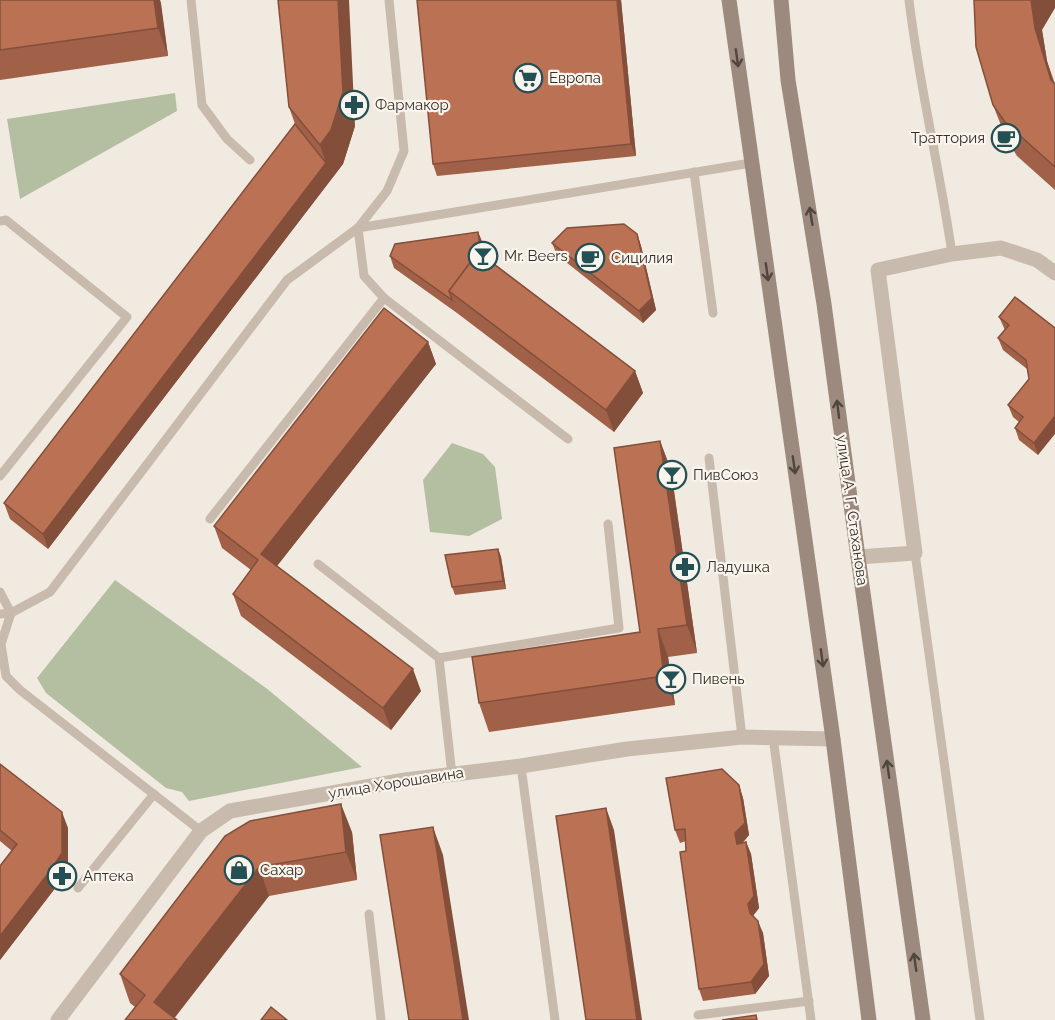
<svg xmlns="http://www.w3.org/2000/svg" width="1055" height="1020" font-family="Raleway,sans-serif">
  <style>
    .green { fill: #b4bfa1 }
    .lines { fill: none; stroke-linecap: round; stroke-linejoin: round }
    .lane { stroke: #c8bbad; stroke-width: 9 }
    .street { stroke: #c8bbad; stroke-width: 15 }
    .secondary { stroke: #9c8a7e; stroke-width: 15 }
    .wall { fill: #a16148 }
    .shaded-wall { fill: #834f3b }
    .building { fill: #bb7154; stroke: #834f3b; stroke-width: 1.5 }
    .oneway { stroke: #504640 }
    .labels { text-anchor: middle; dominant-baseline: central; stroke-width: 4.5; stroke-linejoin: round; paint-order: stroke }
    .poi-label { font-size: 15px; fill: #372f2b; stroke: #f9f4ec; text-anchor: start }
    .street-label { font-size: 15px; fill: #372f2b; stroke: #f9f4ec }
  </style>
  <rect width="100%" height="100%" fill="#f1eae0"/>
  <g class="green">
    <path d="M175,93L177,111L20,199L7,119Z"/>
    <path d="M452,443L483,454L495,467L502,519L469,536L430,532L423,480Z"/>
    <path d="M115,580L266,688L362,767L189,801L182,792L166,788L46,693L37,678Z"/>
  </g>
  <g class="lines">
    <g class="lane">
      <path d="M191,0L202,105L227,139L250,160"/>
      <path d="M909,0C919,86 940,169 952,254"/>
      <path d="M694,172L713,313"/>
      <path d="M0,221L6,220L127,317L0,476"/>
      <path d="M568,439L384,298L364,276L358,228L751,163"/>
      <path d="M709,458L742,737"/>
      <path d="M210,519L384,298"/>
      <path d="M915,553L980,1020"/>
      <path d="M318,564L439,658L452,775"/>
      <path d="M0,592L11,613L1,644L6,676L20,690L201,831"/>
      <path d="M0,614L11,613L50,592L287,280L358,228L387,191L404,151L389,0"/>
      <path d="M439,658L619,628L608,524"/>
      <path d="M773,737L811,1020"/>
      <path d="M521,766L555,1020"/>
      <path d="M78,888L154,794"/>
      <path d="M369,914L381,1020"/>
      <path d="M698,1015L809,1001"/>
    </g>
    <g class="street">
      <path d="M858,557L915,553L878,270L952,254L1001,248L1037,260L1055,273"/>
      <path d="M58,1020L201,831L230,811L405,780L521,766L627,749L742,737L833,739"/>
    </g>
    <g class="secondary">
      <path d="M729,0L833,739L869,1020"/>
      <path d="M781,0L788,80L824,304L858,557L923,1020"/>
    </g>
  </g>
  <g class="wall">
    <path d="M0,0H160L168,56L0,80Z"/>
    <path d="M417,0H621L636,156L437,176L433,164Z"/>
    <path d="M1042,30L1047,61L1055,84V190L1017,156L1006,138L993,105Z"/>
    <path d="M289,107L355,126L343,164L48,549L10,519L4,503L295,124Z"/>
    <path d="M478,232L483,244L484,256L635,371L643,393L614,432L457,313L394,268L390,256Z"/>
    <path d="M637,234L641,246L656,310L643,323L557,255L552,243Z"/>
    <path d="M999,317L1055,328L1038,455L1019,440L1015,428L1019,422L1013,417L1008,405L1029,379L1027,369L1003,350L998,338L1005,330Z"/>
    <path d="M428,342L436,364L277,566L421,691L391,730L241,616L233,594L251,570L222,548L214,526Z"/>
    <path d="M660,441L671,470L697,653L668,657L675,705L489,732L479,703L640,632Z"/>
    <path d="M498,549L501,557L506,589L455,595L452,587Z"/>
    <path d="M0,764L68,828V868L56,887L0,960V866L12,851L0,841Z"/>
    <path d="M739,785L743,798L749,835L742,843L746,842L751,854L759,908L753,916L763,933L769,976L755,994L703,1001L699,989L686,841L680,843L675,830Z"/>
    <path d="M352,832L357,880L269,896L135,1007L130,1003L120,974L225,836Z"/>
  </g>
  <g class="shaded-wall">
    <path d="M154,0H160L161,3L168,56L158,28Z"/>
    <path d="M338,0H349L355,126L343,164L48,549L43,534L326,163L320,145Z"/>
    <path d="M617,0H621L636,156L631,144Z"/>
    <path d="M1031,0H1055V8L1042,30L1047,61L1055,87L1051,80L1035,28Z"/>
    <path d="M478,232L483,244L486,274L464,303Z"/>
    <path d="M637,234L641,246L656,310L643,323L639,311Z"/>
    <path d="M428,342L436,364L269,576L261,554Z"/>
    <path d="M635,371L643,393L614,432L606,410Z"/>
    <path d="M1055,416V434L1038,455L1034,443Z"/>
    <path d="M660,441L671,470L697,653L687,625Z"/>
    <path d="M498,549L501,557L506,589L503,581Z"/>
    <path d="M658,629L668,657L675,705L664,676Z"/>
    <path d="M413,669L421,691L391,730L383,708Z"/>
    <path d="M739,785L743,798L749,835L740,846L737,844L735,833Z"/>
    <path d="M341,804L352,832L357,880L346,852Z"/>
    <path d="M606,808L614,830L642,1020H637Z"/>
    <path d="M62,812L68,828V868L56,887L0,960V936Z"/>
    <path d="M433,827L443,855L469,1020H463Z"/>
    <path d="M746,842L751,854L759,908L752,917L750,913L748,904Z"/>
    <path d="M259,867L269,896L173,1020L154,1002Z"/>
    <path d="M758,921L763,933L769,976L755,994L751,982Z"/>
  </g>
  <g class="building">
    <path d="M0,0H154L158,28L0,50Z"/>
    <path d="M278,0H338L343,92L331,130L320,145L289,107Z"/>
    <path d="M417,0H617L631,144L433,164Z"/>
    <path d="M974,0H1031L1035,28L1051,80L1055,84V167L1005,122L993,105L976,47Z"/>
    <path d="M295,124L326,163L43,534L4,503Z"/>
    <path d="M624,224L637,234L652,298L639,311L552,243L567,228Z"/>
    <path d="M478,232L481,254L478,252L449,291L452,300L390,256L395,244Z"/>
    <path d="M478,252L635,371L606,410L449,291Z"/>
    <path d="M1015,297L1055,328V416L1034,443L1015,428L1023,417L1008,405L1029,379L1026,360L998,338L1009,325L999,317Z"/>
    <path d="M384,308L428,342L261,554L413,669L383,708L233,594L258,560L214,526Z"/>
    <path d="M660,441L687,625L658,629L664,676L479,703L472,657L640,632L614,448Z"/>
    <path d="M498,549L503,581L452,587L445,555Z"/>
    <path d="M0,764L62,812V853L50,871L0,936V866L17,844L0,830Z"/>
    <path d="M722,769L739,785L745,823L735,833L737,844L746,842L754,896L748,904L750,913L758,921L764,964L751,982L699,989L680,852L686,851L685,829L675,830L666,778Z"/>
    <path d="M341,804L346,852L259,867L154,1002L177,1020H125L145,995L120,974L225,836L250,821Z"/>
    <path d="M606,808L637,1020H586L556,816Z"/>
    <path d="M433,827L463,1020H409L380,835Z"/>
    <path d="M271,1007L287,1020H261Z"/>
    <path d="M756,1015L757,1020H722Z"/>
  </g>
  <defs><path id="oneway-shaft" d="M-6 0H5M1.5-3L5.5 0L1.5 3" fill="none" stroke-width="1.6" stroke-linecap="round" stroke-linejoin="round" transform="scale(1.5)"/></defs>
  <g class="oneway">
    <use href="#oneway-shaft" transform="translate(737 58) rotate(82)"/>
    <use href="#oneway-shaft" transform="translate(811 216) rotate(-99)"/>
    <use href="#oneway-shaft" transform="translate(767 272) rotate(82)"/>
    <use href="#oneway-shaft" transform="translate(838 409) rotate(-97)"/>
    <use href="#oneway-shaft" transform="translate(794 465) rotate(82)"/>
    <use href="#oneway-shaft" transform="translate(822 658) rotate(82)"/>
    <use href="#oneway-shaft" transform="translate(888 769) rotate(-98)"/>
    <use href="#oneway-shaft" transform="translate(915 962) rotate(-98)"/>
  </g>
  <defs>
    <g id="supermarket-ring" transform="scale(1.5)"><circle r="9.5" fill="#f9f4ec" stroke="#245055" stroke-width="1.5"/><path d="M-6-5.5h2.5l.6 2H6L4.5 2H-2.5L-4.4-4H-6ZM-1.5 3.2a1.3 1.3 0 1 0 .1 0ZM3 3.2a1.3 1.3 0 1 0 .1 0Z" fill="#245055"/></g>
    <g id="pharmacy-ring" transform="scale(1.5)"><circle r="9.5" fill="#f9f4ec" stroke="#245055" stroke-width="1.5"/><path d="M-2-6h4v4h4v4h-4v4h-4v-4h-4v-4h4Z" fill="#245055"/></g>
    <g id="cafe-ring" transform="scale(1.5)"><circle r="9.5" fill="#f9f4ec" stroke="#245055" stroke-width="1.5"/><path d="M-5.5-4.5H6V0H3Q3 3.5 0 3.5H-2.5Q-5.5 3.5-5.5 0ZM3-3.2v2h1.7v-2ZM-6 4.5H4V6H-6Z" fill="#245055"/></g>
    <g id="bar-ring" transform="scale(1.5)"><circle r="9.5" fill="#f9f4ec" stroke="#245055" stroke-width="1.5"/><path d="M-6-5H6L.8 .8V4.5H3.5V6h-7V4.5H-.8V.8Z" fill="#245055"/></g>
    <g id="shop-ring" transform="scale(1.5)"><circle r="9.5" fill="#f9f4ec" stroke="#245055" stroke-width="1.5"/><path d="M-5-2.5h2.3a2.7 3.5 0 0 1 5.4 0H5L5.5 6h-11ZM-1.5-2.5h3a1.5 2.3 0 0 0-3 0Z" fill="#245055"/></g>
  </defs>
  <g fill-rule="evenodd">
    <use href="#supermarket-ring" x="528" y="78"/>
    <use href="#pharmacy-ring" x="354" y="105"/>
    <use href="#cafe-ring" x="1006" y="138"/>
    <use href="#bar-ring" x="483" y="256"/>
    <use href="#cafe-ring" x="590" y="258"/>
    <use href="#bar-ring" x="672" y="475"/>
    <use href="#pharmacy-ring" x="685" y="567"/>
    <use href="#bar-ring" x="671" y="679"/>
    <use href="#shop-ring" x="239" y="870"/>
    <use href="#pharmacy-ring" x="62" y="876"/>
  </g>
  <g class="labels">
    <g class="poi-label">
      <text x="549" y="78">Европа</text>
      <text x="375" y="105">Фармакор</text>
      <text x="985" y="138" text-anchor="end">Траттория</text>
      <text x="504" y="256">Mr. Beers</text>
      <text x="611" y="258">Сицилия</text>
      <text x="693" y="475">ПивСоюз</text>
      <text x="706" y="567">Ладушка</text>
      <text x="692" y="679">Пивень</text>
      <text x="260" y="870">Сахар</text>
      <text x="83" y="876">Аптека</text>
    </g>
    <g class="street-label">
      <text transform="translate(852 510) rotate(82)">улица А. Г. Стаханова</text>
      <text transform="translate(396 783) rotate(-9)">улица Хорошавина</text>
    </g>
  </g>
</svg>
